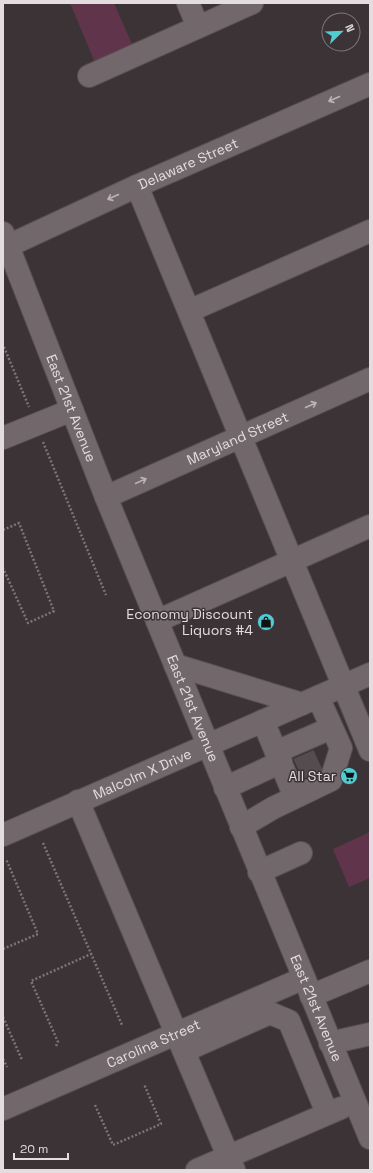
<svg xmlns="http://www.w3.org/2000/svg" width="373" height="1173" font-family="'Space Grotesk',sans-serif">
  <style>
    .green { fill: #60344a }
    .lines { fill: none; stroke-linecap: round; stroke-linejoin: round }
    .minor-tunnel { stroke: #554c50; stroke-width: 22; stroke-dasharray: 22 11; stroke-linecap: butt }
    .minor-casing { stroke: #595154; stroke-width: 24 }
    .path { stroke: #7c7478; stroke-width: 2.5; stroke-dasharray: 2 2; stroke-linecap: butt }
    .minor { stroke: #72686c; stroke-width: 22 }
    .oneway { stroke: #bbb4b7 }
    .labels { text-anchor: middle; dominant-baseline: central; stroke-width: 3; stroke-linejoin: round; paint-order: stroke }
    .street-label { font-size: 14px; fill: #e3dde0; stroke: #3c3337 }
    .poi-label { font-size: 14px; fill: #e3dde0; stroke: #3c3337; text-anchor: end }
  </style>
  <rect width="100%" height="100%" fill="#3c3337"/>
  <g class="green">
    <path d="M70,3H114L134,49L96,65Z"/>
    <path d="M370,832V878L349,887L333,849Z"/>
  </g>
  <g class="lines">
    <path class="minor-tunnel" d="M298,769L320,759"/>
    <g class="minor-casing">
      <g id="minor">
        <path d="M188,3L198,27"/>
        <path d="M89,76L252,3"/>
        <path d="M137,186L370,750"/>
        <path id="s1" d="M3,233L106,497L370,1138"/>
        <path id="s2" d="M8,246L137,186L370,84"/>
        <path d="M189,311L370,231"/>
        <path d="M3,438L72,410"/>
        <path id="s3" d="M106,497L370,379"/>
        <path d="M157,621L370,526"/>
        <path d="M175,665L302,704"/>
        <path d="M263,721L295,797"/>
        <path d="M276,752L331,728"/>
        <path d="M225,788L281,762"/>
        <path d="M78,801L234,1170"/>
        <path d="M241,827L273,808L331,780L341,748L318,697"/>
        <path id="s4" d="M3,835L370,674"/>
        <path d="M259,872L301,853"/>
        <path d="M311,996L370,971"/>
        <path d="M330,1043L370,1034"/>
        <path d="M184,1051L270,1013L289,1021L327,1113"/>
        <path id="s5" d="M3,1109L304,978"/>
        <path d="M197,1170L341,1108"/>
      </g>
    </g>
    <g class="path">
      <path d="M4,347L29,407"/>
      <path d="M43,442L106,595"/>
      <path d="M3,530L19,523L54,611L28,623L3,568"/>
      <path d="M43,843L122,1025"/>
      <path d="M3,949L38,934L6,859"/>
      <path d="M3,1017L22,1060"/>
      <path d="M56,1046L58,1042L31,981L91,954"/>
      <path d="M3,1059L7,1067"/>
      <path d="M95,1105L113,1145L161,1124L144,1084"/>
    </g>
    <use href="#minor" class="minor"/>
  </g>
  <defs><path id="oneway-shaft" d="M-6 0H5M1.5-3L5.5 0L1.5 3" fill="none" stroke-width="1.6" stroke-linecap="round" stroke-linejoin="round"/></defs>
  <g class="oneway">
    <use href="#oneway-shaft" transform="translate(334 99) rotate(156)"/>
    <use href="#oneway-shaft" transform="translate(113 197) rotate(156)"/>
    <use href="#oneway-shaft" transform="translate(311 405) rotate(-24)"/>
    <use href="#oneway-shaft" transform="translate(141 481) rotate(-25)"/>
  </g>
  <defs>
    <g id="shop-disc" transform="scale(0.9)"><circle r="9.5" fill="#51ccd2" stroke="#3c3337"/><path d="M-5-2.5h2.3a2.7 3.5 0 0 1 5.4 0H5L5.5 6h-11ZM-1.5-2.5h3a1.5 2.3 0 0 0-3 0Z" fill="#111"/></g>
    <g id="supermarket-disc" transform="scale(0.9)"><circle r="9.5" fill="#51ccd2" stroke="#3c3337"/><path d="M-6-5.5h2.5l.6 2H6L4.5 2H-2.5L-4.4-4H-6ZM-1.5 3.2a1.3 1.3 0 1 0 .1 0ZM3 3.2a1.3 1.3 0 1 0 .1 0Z" fill="#111"/></g>
  </defs>
  <g fill-rule="evenodd">
    <use href="#shop-disc" x="266" y="622"/>
    <use href="#supermarket-disc" x="349" y="776"/>
  </g>
  <g class="labels">
    <g class="street-label">
      <text stroke="none"><textPath href="#s2" startOffset="198">Delaware Street</textPath></text>
      <text stroke="none"><textPath href="#s1" startOffset="188">East 21st Avenue</textPath></text>
      <text stroke="none"><textPath href="#s3" startOffset="144">Maryland Street</textPath></text>
      <text stroke="none"><textPath href="#s1" startOffset="512">East 21st Avenue</textPath></text>
      <text stroke="none"><textPath href="#s4" startOffset="152">Malcolm X Drive</textPath></text>
      <text stroke="none"><textPath href="#s1" startOffset="836">East 21st Avenue</textPath></text>
      <text stroke="none"><textPath href="#s5" startOffset="164">Carolina Street</textPath></text>
    </g>
    <g class="poi-label">
      <text x="253" y="614">Economy Discount<tspan x="253" dy="16">Liquors #4</tspan></text>
      <text x="336" y="776">All Star</text>
    </g>
  </g>
  <rect width="373" height="1173" fill="none" stroke="#e3dde0" stroke-width="8"/>
  <g transform="translate(341 32) rotate(67)"><circle r="19" fill="#3c3337" stroke="#7f777b"/>
  <path d="M0-3L7 15L0 10L-7 15Z" fill="#51ccd2"/>
  <text y="-6" font-size="11" font-weight="bold" text-anchor="middle" fill="#e3dde0">N</text>
  </g>
  <path d="M14 1153v6h54v-6" fill="none" stroke="#e3dde0" stroke-width="2"/>
  <text x="20" y="1153" font-size="12" fill="#e3dde0" stroke="#3c3337" stroke-width="3" paint-order="stroke">20 m</text>
</svg>
